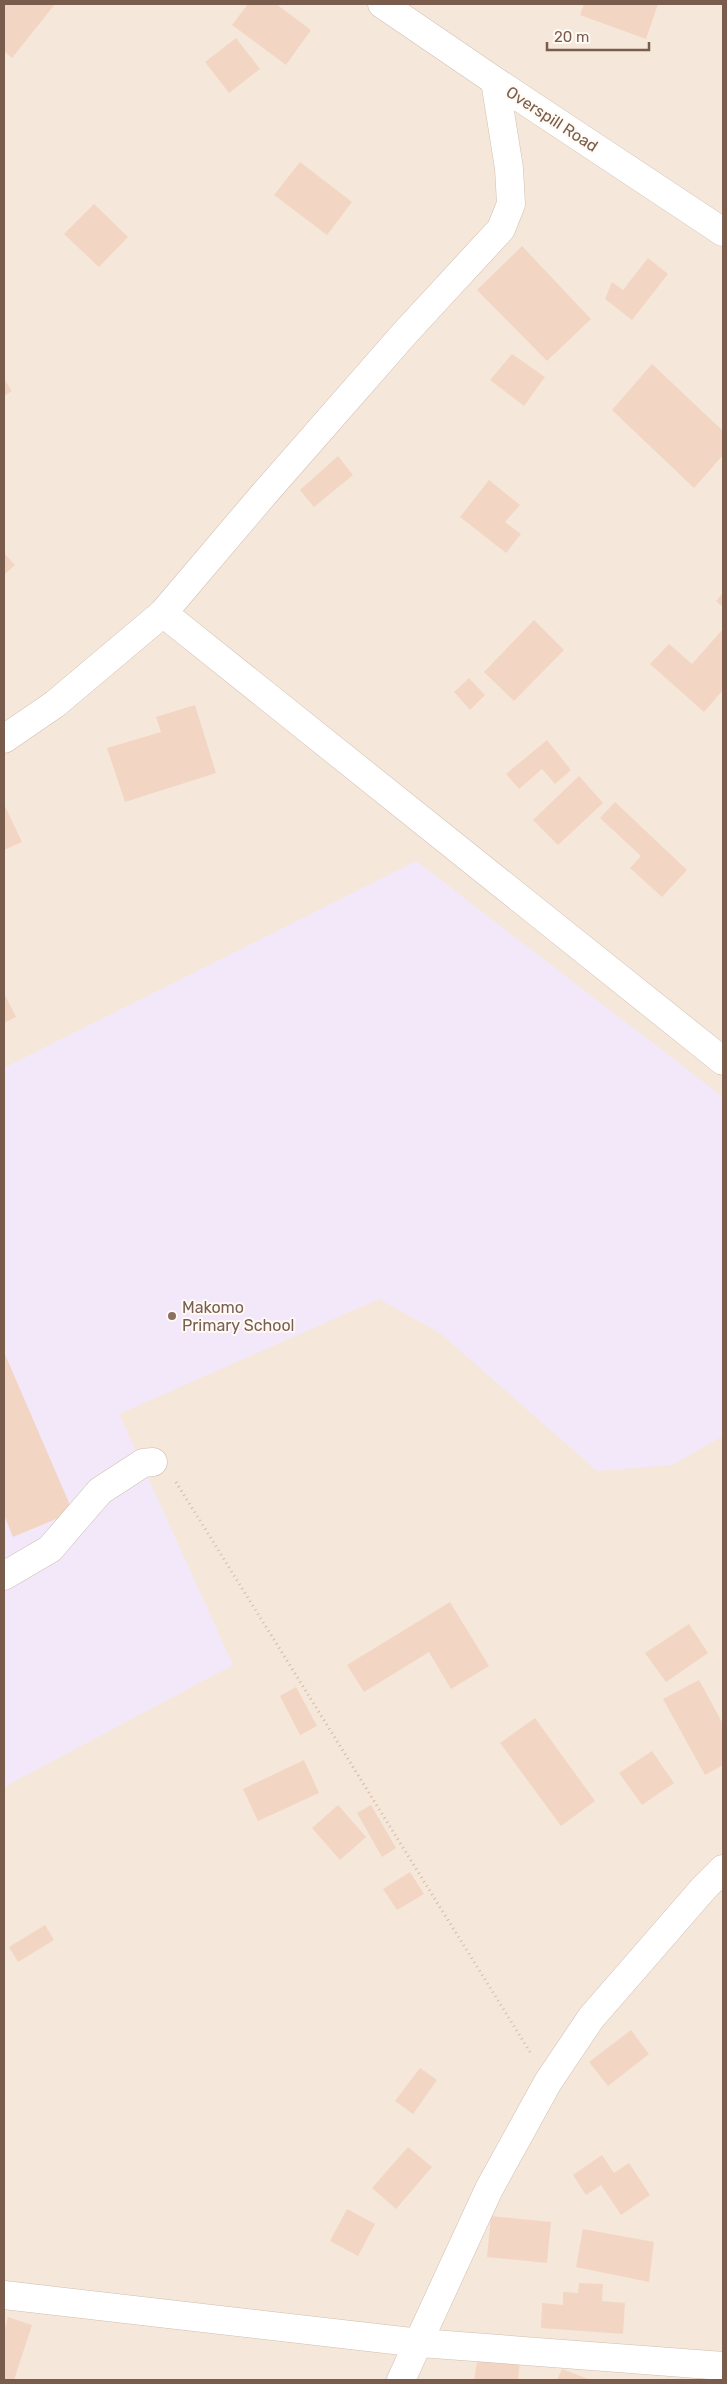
<svg xmlns="http://www.w3.org/2000/svg" width="727" height="2384" font-family="Rubik,sans-serif">
  <style>
    .residential { fill: #f5e8da }
    .education { fill: #f3e8fa }
    .building { fill: #f3d5c3 }
    .lines { fill: none; stroke-linecap: round; stroke-linejoin: round }
    .minor-casing { stroke: #d1beb0; stroke-width: 29 }
    .path { stroke: #d9b8a5; stroke-width: 3; stroke-dasharray: 1 4; stroke-linecap: butt }
    .minor { stroke: #fff; stroke-width: 28 }
    .education-dot { fill: #8d6e63; stroke: #fffaf3; stroke-width: 2 }
    .labels { text-anchor: middle; dominant-baseline: central; stroke-width: 4; stroke-linejoin: round; paint-order: stroke }
    .street-label { font-size: 16px; fill: #7a5c4d; stroke: #fffaf3 }
    .education-label { font-size: 16px; fill: #785e54; stroke: #fffaf3; text-anchor: start }
  </style>
  <rect width="100%" height="100%" fill="#fdf6ec"/>
  <rect class="residential" x="4" y="4" width="719" height="2376"/>
  <path class="education" d="M416,861L723,1097V1436L672,1465L597,1471L440,1333L379,1299L119,1414L233,1665L4,1787V1068Z"/>
  <g class="building">
    <path d="M4,4H55L12,58L4,51Z"/>
    <path d="M248,4H276L311,30L286,65L232,25Z"/>
    <path d="M584,4H658L646,39L580,15Z"/>
    <path d="M236,38L260,69L229,93L205,62Z"/>
    <path d="M300,162L352,202L327,235L274,195Z"/>
    <path d="M94,204L128,237L99,267L64,234Z"/>
    <path d="M522,246L591,319L547,361L477,290Z"/>
    <path d="M648,258L668,274L632,320L605,299L612,282L623,290Z"/>
    <path d="M512,354L545,377L524,406L490,380Z"/>
    <path d="M652,364L723,431V455L694,488L612,410Z"/>
    <path d="M4,379L12,391L4,396Z"/>
    <path d="M338,456L353,475L314,507L300,490Z"/>
    <path d="M489,480L520,505L505,522L521,534L506,553L460,517Z"/>
    <path d="M4,553L15,565L4,575Z"/>
    <path d="M723,593V607L716,601Z"/>
    <path d="M534,620L564,650L514,701L484,672Z"/>
    <path d="M723,629V690L704,712L650,664L669,644L692,664Z"/>
    <path d="M469,678L485,695L470,710L454,692Z"/>
    <path d="M195,705L216,773L125,802L107,748L161,732L156,717Z"/>
    <path d="M547,740L571,770L555,784L542,769L519,789L506,774Z"/>
    <path d="M579,776L603,803L558,845L533,820Z"/>
    <path d="M615,802L687,870L662,897L630,868L641,856L600,818Z"/>
    <path d="M4,804L22,842L4,850Z"/>
    <path d="M4,993L16,1017L4,1023Z"/>
    <path d="M4,1352L73,1512L13,1537L4,1515Z"/>
    <path d="M450,1602L489,1666L451,1689L429,1652L364,1692L347,1665Z"/>
    <path d="M689,1624L708,1653L666,1682L645,1653Z"/>
    <path d="M699,1680L723,1724V1765L705,1775L663,1699Z"/>
    <path d="M296,1687L317,1726L300,1735L280,1696Z"/>
    <path d="M535,1718L595,1801L561,1826L500,1743Z"/>
    <path d="M652,1751L674,1783L642,1805L619,1773Z"/>
    <path d="M304,1760L319,1793L258,1821L243,1789Z"/>
    <path d="M338,1805L366,1837L340,1860L312,1828Z"/>
    <path d="M371,1805L396,1848L382,1857L357,1813Z"/>
    <path d="M410,1872L424,1894L397,1910L383,1889Z"/>
    <path d="M45,1925L54,1940L18,1962L9,1947Z"/>
    <path d="M631,2030L649,2054L608,2086L589,2062Z"/>
    <path d="M420,2068L437,2080L413,2114L395,2101Z"/>
    <path d="M408,2147L432,2167L396,2209L372,2188Z"/>
    <path d="M602,2155L614,2173L629,2163L650,2195L621,2215L601,2185L586,2195L573,2175Z"/>
    <path d="M347,2209L375,2224L358,2256L330,2241Z"/>
    <path d="M491,2216L551,2222L547,2263L487,2257Z"/>
    <path d="M583,2229L654,2242L649,2282L576,2267Z"/>
    <path d="M579,2283L603,2284L602,2301L625,2303L623,2334L541,2328L542,2303L563,2305V2292L578,2293Z"/>
    <path d="M8,2317L32,2325L14,2380H4V2332Z"/>
    <path d="M478,2355L520,2361L518,2380H474Z"/>
    <path d="M562,2369L591,2380H557Z"/>
  </g>
  <g class="lines">
    <g class="minor-casing">
      <g id="minor">
        <path d="M382,4L495,81L723,232"/>
        <path d="M163,613L723,1061"/>
        <path d="M4,739L55,704L163,613L264,494L405,333L501,229L511,204L509,168L495,81"/>
        <path d="M4,1576L50,1549L100,1491L143,1463L153,1462"/>
        <path d="M4,2295L420,2343L723,2366"/>
        <path d="M401,2380L489,2189L548,2082L591,2018L703,1889L723,1869"/>
      </g>
    </g>
    <path class="path" d="M176,1482L530,2052"/>
    <use href="#minor" class="minor"/>
  </g>
  <circle class="education-dot" cx="172" cy="1316" r="5"/>
  <g class="labels">
    <g class="street-label">
      <text transform="translate(552 119) rotate(33)">Overspill Road</text>
    </g>
    <g class="education-label">
      <text x="182" y="1307">Makomo<tspan x="182" dy="18">Primary School</tspan></text>
    </g>
  </g>
  <rect width="727" height="2384" fill="none" stroke="#7a5c4d" stroke-width="10"/>
  <path d="M547 42v8h102v-8" fill="none" stroke="#7a5c4d" stroke-width="2.5"/>
  <text x="554" y="42" font-size="15" fill="#7a5c4d" stroke="#fffaf3" stroke-width="4" paint-order="stroke">20 m</text>
</svg>
